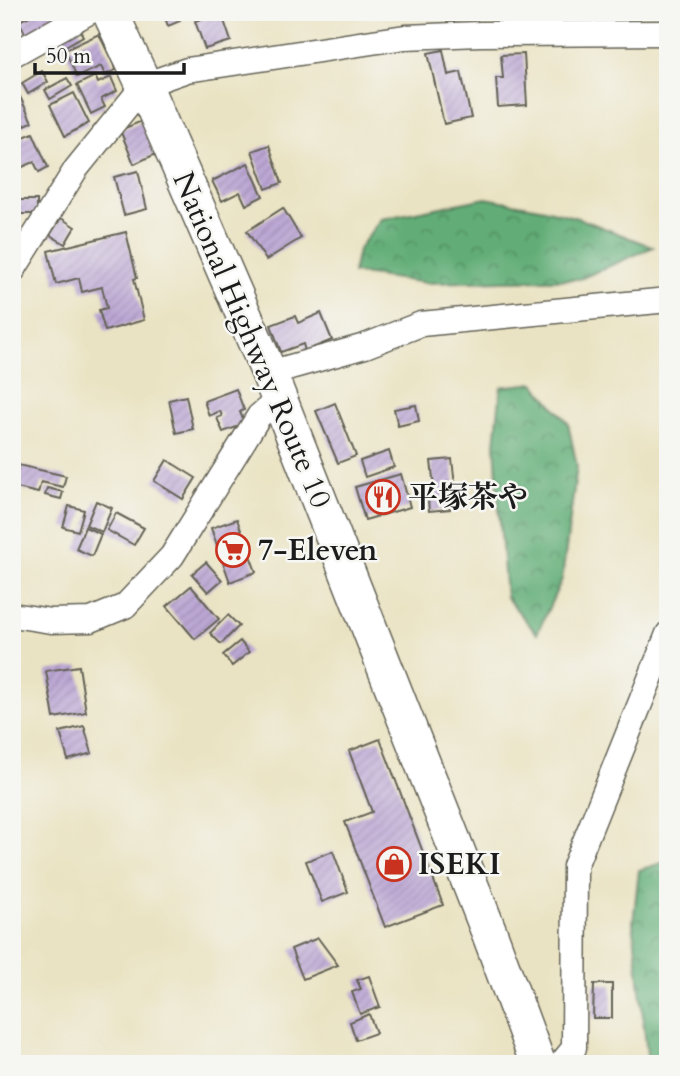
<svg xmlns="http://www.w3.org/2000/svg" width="680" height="1076" font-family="Cardo,'Noto Serif JP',serif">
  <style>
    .forest { fill: url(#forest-crowns); stroke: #3f644a; stroke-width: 2 }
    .building { fill: url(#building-hatch) }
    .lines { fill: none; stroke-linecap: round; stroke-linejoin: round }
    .minor-casing { stroke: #646256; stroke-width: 27 }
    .highway-casing { stroke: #646256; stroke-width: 38 }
    .minor { stroke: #fff; stroke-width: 24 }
    .highway { stroke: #fff; stroke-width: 35 }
    .labels { text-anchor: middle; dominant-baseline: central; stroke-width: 5; stroke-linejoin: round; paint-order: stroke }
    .street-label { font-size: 30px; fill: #1c1c1c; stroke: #f6f6f2 }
    .poi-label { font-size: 30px; font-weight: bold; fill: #1c1c1c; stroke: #f6f6f2; text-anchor: start }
  </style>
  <defs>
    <pattern id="forest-crowns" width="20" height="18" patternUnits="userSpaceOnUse" patternTransform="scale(1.75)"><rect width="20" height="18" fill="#62ad77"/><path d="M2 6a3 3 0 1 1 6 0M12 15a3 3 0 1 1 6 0" fill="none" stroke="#508c61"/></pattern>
    <pattern id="building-hatch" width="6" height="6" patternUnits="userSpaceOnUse" patternTransform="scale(1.75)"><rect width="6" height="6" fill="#bca7d4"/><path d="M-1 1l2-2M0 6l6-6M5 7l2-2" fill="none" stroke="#a18fb5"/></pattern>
  </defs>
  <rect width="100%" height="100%" fill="#f6f6f2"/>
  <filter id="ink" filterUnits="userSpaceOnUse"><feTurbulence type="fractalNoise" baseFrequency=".0143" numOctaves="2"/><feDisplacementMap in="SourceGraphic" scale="14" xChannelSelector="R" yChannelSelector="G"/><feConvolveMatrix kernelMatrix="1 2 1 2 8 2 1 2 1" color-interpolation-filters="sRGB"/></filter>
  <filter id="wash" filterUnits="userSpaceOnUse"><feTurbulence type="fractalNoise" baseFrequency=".00686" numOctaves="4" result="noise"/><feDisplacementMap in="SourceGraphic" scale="28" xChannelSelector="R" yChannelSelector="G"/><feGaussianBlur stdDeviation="1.57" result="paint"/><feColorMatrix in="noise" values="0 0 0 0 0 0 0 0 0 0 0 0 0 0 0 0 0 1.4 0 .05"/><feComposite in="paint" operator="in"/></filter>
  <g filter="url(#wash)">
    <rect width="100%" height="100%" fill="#eae3c3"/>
    <g class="forest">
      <path d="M486,198L545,209L581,219L653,247L580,279L427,283L353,273L358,250L381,219Z"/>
      <path d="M534,383L568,423L577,466L562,579L537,634L506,597L499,510L495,444L501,387Z"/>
      <path d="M668,861V1064H648L633,923L639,870Z"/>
    </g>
    <g id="blocks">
      <g class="building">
        <path d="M38,12H74L26,35L19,21Z"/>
        <path d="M163,12H177L180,21L168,26Z"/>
        <path d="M221,12L231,41L205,49L195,21Z"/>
        <path d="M78,27L83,36L62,48L57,39Z"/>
        <path d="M99,34L116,70L105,75L101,66L77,77L65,50Z"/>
        <path d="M443,50L448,75L461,72L471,118L444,124L428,53Z"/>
        <path d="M524,54L527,105L498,107L496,78H503L501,55Z"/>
        <path d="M42,71L48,82L28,94L22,83Z"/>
        <path d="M95,76L98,83L111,77L117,91L101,99L105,107L91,114L77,85Z"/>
        <path d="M67,78L72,86L50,99L45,90Z"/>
        <path d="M12,80L32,122L12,131Z"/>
        <path d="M74,93L89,123L65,136L50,105Z"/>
        <path d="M142,121L156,154L134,164L120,130Z"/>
        <path d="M33,133L48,167L39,172L34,162L18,169L12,156V142Z"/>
        <path d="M269,145L282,183L266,189L252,151Z"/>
        <path d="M248,163L263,196L246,205L240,192L222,201L212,181Z"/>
        <path d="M138,171L147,209L124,215L114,177Z"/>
        <rect x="12" y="200" width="25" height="14"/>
        <path d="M283,208L301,238L266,260L247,231Z"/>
        <path d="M61,218L75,227L65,244L50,235Z"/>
        <path d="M126,232L137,278L134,279L144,320L105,331L99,310L107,308L102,287L82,292L79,278L56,284L48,251Z"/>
        <path d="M321,313L332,340L305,351L303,344L281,352L271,325L295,316L298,323Z"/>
        <path d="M236,389L244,410L240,412L245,424L223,432L217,418L222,416L220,411L209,416L204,401Z"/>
        <path d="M186,396L193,429L176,433L169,400Z"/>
        <path d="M335,403L356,456L338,463L316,411Z"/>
        <path d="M416,405L419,421L398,426L394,409Z"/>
        <path d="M389,451L394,467L365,477L360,461Z"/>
        <path d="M452,459L457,503L449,504L450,509L429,511L427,488L434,487L431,461Z"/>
        <path d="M167,460L196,478L183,499L154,481Z"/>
        <path d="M18,465L66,476L63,487L41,482L38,493L13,487Z"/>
        <path d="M401,474L410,507L365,520L355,487Z"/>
        <path d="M47,488L63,492L61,499L45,495Z"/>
        <path d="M96,501L112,508L102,532L86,525Z"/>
        <path d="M69,506L84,510L78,531L63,527Z"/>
        <path d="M116,513L144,528L134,545L107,530Z"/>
        <path d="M237,519L256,572L230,582L211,528Z"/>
        <path d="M85,527L101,534L92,556L76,549Z"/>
        <path d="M206,562L222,580L208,592L192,574Z"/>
        <path d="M191,586L219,619L195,639L167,606Z"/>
        <path d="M228,615L239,626L221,644L210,633Z"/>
        <path d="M240,641L249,652L232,666L223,655Z"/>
        <path d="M79,666L86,712L54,718L46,671Z"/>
        <path d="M84,726L92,753L68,760L60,732Z"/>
        <path d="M380,739L443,905L385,927L345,822L372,812L349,751Z"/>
        <path d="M333,851L348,892L322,902L306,861Z"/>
        <path d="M318,938L338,965L303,979L291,949Z"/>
        <path d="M369,976L380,1007L360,1014L352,992L361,989L357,980Z"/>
        <path d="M594,984H612V1018H593Z"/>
        <path d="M369,1014L376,1033L356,1040L350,1022Z"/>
      </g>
    </g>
  </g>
  <g filter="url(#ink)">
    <use href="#blocks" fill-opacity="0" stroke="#646256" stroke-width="2"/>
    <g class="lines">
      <g class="minor-casing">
        <g id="minor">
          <path d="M12,55L89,12"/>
          <path d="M12,272L76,169L144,85L187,70L405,37L480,34L668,33"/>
          <path d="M269,373L365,346L421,324L668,300"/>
          <path d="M12,615L51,621L91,620L125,606L172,556L259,416L279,399"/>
          <path d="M561,1064L574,1048L575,866L668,634"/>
        </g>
      </g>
      <g class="highway-casing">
        <path id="highway" d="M110,12L144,85L269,373L489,932L538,1064"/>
      </g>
      <use href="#minor" class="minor"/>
      <use href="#highway" class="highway"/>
    </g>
  </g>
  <defs>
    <g id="restaurant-ring" transform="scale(1.75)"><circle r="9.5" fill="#f6f6f2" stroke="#c8321e" stroke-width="1.5"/><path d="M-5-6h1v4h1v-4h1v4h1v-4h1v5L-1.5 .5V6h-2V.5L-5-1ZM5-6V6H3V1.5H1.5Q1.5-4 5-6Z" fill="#c8321e"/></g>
    <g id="supermarket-ring" transform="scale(1.75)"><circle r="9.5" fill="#f6f6f2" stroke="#c8321e" stroke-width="1.5"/><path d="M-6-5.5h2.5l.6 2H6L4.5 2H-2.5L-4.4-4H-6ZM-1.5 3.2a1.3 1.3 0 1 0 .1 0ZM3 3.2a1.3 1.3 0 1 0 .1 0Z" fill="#c8321e"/></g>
    <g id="shop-ring" transform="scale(1.75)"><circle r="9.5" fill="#f6f6f2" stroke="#c8321e" stroke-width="1.5"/><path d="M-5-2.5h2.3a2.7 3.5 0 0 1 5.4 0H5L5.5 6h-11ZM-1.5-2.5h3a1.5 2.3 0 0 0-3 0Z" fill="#c8321e"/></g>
  </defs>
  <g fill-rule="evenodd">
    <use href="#restaurant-ring" x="383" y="497"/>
    <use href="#supermarket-ring" x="233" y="550"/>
    <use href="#shop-ring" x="394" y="864"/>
  </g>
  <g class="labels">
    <g class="street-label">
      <text transform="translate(252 340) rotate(67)">National Highway Route 10</text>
    </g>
    <g class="poi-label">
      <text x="408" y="497">平塚茶や</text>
      <text x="258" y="550">7-Eleven</text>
      <text x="418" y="864">ISEKI</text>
    </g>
  </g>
  <rect width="680" height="1076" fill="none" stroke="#f6f6f2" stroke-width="42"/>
  <path d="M35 63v10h149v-10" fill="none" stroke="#1c1c1c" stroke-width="3.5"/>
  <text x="46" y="63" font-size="21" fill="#1c1c1c" stroke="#f6f6f2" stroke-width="5" paint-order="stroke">50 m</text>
</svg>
